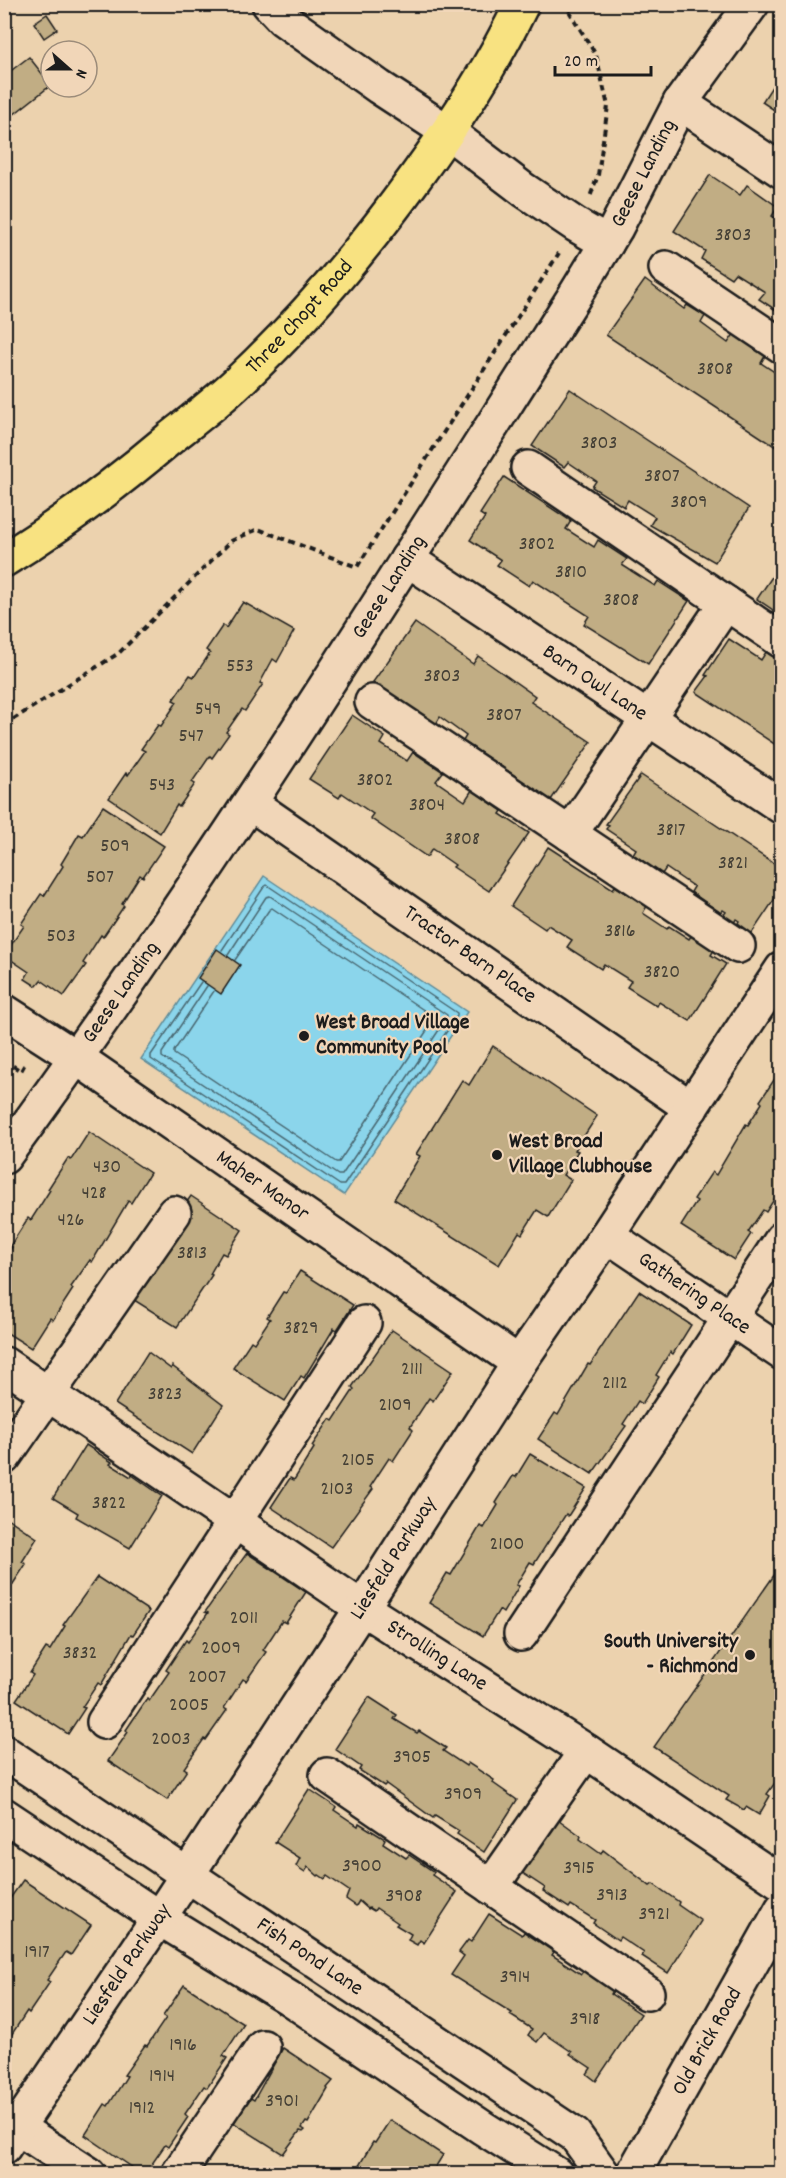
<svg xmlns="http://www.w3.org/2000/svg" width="786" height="2178" font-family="Dekko,sans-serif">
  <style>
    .water { fill: #8bd5eb; stroke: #5f8b98; stroke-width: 1.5 }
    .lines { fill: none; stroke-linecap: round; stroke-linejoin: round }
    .shore { stroke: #48666f; stroke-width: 1.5 }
    .building { fill: #c1ad84; stroke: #1c1c1c; stroke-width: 1.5 }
    .minor-casing { stroke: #1c1c1c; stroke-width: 38 }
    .major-casing { stroke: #1c1c1c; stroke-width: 38 }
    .path { stroke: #1c1c1c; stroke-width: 4; stroke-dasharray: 6 4.5; stroke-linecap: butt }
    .minor { stroke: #f1d6b8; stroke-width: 33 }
    .major { stroke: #f8e281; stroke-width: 33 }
    .poi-dot { fill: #1c1c1c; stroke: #f1d6b8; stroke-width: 2 }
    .labels { text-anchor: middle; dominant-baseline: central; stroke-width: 4.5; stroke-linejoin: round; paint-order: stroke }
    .number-label { font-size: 20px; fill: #454036 }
    .street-label { font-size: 22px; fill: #1c1c1c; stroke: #f1d6b8 }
    .poi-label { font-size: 22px; font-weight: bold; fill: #1c1c1c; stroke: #f1d6b8; text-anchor: start }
  </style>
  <rect width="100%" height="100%" fill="#ecd2ae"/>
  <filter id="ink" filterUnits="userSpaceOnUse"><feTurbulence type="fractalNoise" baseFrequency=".0167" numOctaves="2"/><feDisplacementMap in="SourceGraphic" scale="12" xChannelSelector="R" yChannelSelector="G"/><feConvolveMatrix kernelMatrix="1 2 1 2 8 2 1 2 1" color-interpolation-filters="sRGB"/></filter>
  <g filter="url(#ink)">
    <path class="water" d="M264,876L467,1012L344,1195L141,1059Z"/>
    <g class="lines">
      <g class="shore">
        <path d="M201,982L151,1055V1059L340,1185H344L457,1016V1013L267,885L264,887L222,950"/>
        <path d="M207,986L162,1053V1057L338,1175H342L447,1018V1015L270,896L266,897L228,955"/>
        <path d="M214,991L174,1051V1054L336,1162H339L434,1020V1017L272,908L269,910L235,960"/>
      </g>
    </g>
    <g class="building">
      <path d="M47,14L57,29L44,38L34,23Z"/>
      <path d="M29,57L51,85L4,122V76Z"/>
      <path d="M782,71V115L762,102Z"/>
      <path d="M710,175L740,195L747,185L778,207L772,216L782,222V314L759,299L765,292L735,273L731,278L701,259L705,251L674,231Z"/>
      <path d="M645,280L684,309L687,305L705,316L701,323L728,343L734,334L765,356L761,363L782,377V451L606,335Z"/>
      <path d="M570,389L749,508L715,562L650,525L655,517L628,500L624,507L592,487L596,481L568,462L564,467L532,446Z"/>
      <path d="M504,477L571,521L566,529L594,547L598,540L627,559L622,565L655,586L658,581L689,601L648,664L584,624L589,616L533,580L529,586L497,565L501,560L470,540L485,517L480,514Z"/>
      <path d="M782,562V619L771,613L773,610L757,599Z"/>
      <path d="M243,602L294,631L277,662L273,659L260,683L263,684L245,711L242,709L226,732L229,734L212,758L210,756L192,782L195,784L179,807L177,805L160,833L109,798L126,773L128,775L145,751L141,749L158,725L161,726L177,702L173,700L190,675L194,677L210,653L206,650L223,625L226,628Z"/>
      <path d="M415,623L473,664L478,656L535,696L531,702L591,742L551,800L463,741L466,736L440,717L435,726L373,682Z"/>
      <path d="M729,639L761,660L766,652L782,662V749L696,692L708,676L705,675Z"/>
      <path d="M352,715L385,737L381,744L407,761L413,752L443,772L436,781L465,801L472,790L502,811L500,814L529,833L489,891L453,867L455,865L432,849L427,857L370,818L373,814L342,793L339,798L309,779Z"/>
      <path d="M641,775L782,869V888L752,933L738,923L739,921L736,919L733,925L722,917L726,912L723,910L721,913L691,892L694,887L666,868L662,874L633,854L636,849L606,829L609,825L606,824Z"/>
      <path d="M103,806L164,846L143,877L140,875L122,904L124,906L103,937L101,935L83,963L86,965L64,996L41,980L36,986L25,979L29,972L4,955L24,926L21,924L41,894L44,896L63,866L61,864L79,834L83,836Z"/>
      <path d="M548,847L613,889L615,886L647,906L643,913L667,929L669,926L689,939L691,936L714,950L711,955L726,964L690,1021L659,1002L657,1006L627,987L631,981L604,964L601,969L567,947L572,940L548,925L545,929L511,906Z"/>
      <path d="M217,949L240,965L221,994L198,978Z"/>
      <path d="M493,1046L597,1116L575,1150L578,1151L563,1175L571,1180L548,1217L537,1210L522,1234L519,1232L499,1265L394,1199L420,1156L416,1154L462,1080L469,1085Z"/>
      <path d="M778,1074L780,1075L782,1074V1187L766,1212L763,1210L748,1232L751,1234L734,1260L681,1226L697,1201L694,1199L712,1172L716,1175L746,1124L748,1125L762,1103L760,1101Z"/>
      <path d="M89,1132L150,1173L131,1203L128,1201L92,1262L90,1260L71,1287L73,1289L53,1320L50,1318L31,1348L4,1331V1259L12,1247L10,1246L28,1218L31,1220L50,1190L48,1189L68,1158L71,1160Z"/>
      <path d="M191,1196L242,1230L226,1255L222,1253L210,1274L212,1275L177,1327L123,1293Z"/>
      <path d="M300,1271L353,1305L337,1330L334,1328L304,1378L301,1376L285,1401L233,1368L251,1341L254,1343L270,1319L267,1317L283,1292L286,1293Z"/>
      <path d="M639,1291L691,1325L673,1354L670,1352L656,1375L659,1377L642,1404L638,1401L623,1424L626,1426L592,1474L538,1439L555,1413L558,1415L588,1364L590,1365Z"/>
      <path d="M392,1330L453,1371L433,1401L429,1398L410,1427L413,1430L393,1461L389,1458L370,1487L373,1489L331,1547L271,1507L290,1478L294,1480L314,1448L312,1446L330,1419L333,1421L354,1389L352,1387Z"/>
      <path d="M148,1352L171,1369L172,1366L223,1405L192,1454L115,1404Z"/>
      <path d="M86,1445L112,1462L110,1464L131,1477L132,1475L162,1496L130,1548L76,1517L78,1513L53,1498Z"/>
      <path d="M530,1454L586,1488L568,1516L566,1514L534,1564L530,1562L516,1585L519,1586L503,1613L499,1610L483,1636L429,1603L447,1573L451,1575L480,1526L484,1528L498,1505L496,1503L513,1476L516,1477Z"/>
      <path d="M4,1516L37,1538L22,1562L26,1564L9,1590L4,1588Z"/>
      <path d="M247,1553L306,1592L286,1623L282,1621L263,1650L266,1652L246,1681L243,1679L224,1708L227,1710L206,1740L204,1739L184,1768L187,1770L167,1800L108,1761L128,1732L126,1730L147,1699L149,1701L169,1672L166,1670L186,1640L188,1642L208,1613L205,1612Z"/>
      <path d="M782,1564V1773L767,1794L770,1796L759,1815L746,1807L744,1810L726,1800L729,1796L654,1747Z"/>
      <path d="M97,1577L149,1611L133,1635L131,1634L101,1685L98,1683L82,1707L85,1708L68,1734L16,1700L33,1675L30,1673L46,1648L50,1650L65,1626L63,1625Z"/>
      <path d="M369,1697L397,1715L394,1719L417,1733L419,1731L446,1748L443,1751L466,1766L468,1763L494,1780L493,1783L517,1800L484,1852L457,1834L459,1831L435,1816L433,1818L386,1784L384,1786L359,1770L361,1767L335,1749Z"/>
      <path d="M309,1789L336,1807L334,1810L358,1826L359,1823L385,1839L383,1843L406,1858L409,1855L434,1872L432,1875L457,1892L424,1943L420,1940L417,1945L408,1940L411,1934L396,1925L398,1923L376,1908L374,1911L369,1908L368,1909L359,1901L356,1906L346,1899L349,1891L327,1876L325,1879L319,1875L318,1876L308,1867L305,1872L296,1866L300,1858L275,1842Z"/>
      <path d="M555,1817L581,1836L580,1839L601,1854L603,1850L650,1886L653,1884L679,1902L678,1905L701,1921L668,1973L642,1956L644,1953L620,1937L618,1940L593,1923L595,1920L571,1905L569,1908L543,1891L545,1888L518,1870Z"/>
      <path d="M23,1880L91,1925L71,1955L66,1952L47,1980L50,1982L29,2013L27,2011L8,2040L11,2041L4,2050V1907Z"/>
      <path d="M489,1914L522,1935L524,1932L554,1952L552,1955L581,1974L583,1971L613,1991L611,1994L641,2014L596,2081L587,2074L591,2068L570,2054L572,2052L544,2033L537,2042L528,2035L532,2029L510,2015L512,2013L451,1975L464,1956L459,1952L468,1940L471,1942Z"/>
      <path d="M184,1985L244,2024L223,2056L227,2058L207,2088L204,2086L185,2114L188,2117L168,2147L165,2145L145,2174H142L85,2135L105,2104L108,2106L127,2076L124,2075L145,2045L147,2046L166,2018L163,2016Z"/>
      <path d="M283,2048L333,2081L327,2088L328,2089L308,2123L306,2122L302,2128L305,2130L303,2132L300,2131L283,2154L234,2123L249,2097L254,2100Z"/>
      <path d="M390,2120L443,2155L431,2174H354L373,2142L375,2143Z"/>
    </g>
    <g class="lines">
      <g class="minor-casing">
        <g id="minor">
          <path d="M269,4L283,19L379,87L448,132L524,190L576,225L607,243"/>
          <path d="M680,103L782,171"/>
          <path d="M666,268L782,346"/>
          <path d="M528,468L726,603"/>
          <path id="s1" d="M407,559L782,807"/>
          <path d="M372,702L738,946"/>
          <path id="s2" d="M250,803L691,1108"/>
          <path d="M570,834L726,603L782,641"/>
          <path id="s3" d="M4,1011L77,1058L519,1363"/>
          <path id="s4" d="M4,1157C207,881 388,589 572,300L616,228L680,103L752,4"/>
          <path id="s5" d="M607,1235L782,1353"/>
          <path id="s6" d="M4,1364L362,1608L586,1751L782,1883"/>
          <path d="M4,1457L174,1213"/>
          <path d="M521,1634L782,1239"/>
          <path d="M104,1722L364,1323"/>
          <path id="s7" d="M4,1752L575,2135L603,2174"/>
          <path d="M327,1775L647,1993"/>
          <path d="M4,1815L159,1918L289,1998L483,2128L556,2174"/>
          <path d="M491,1887L586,1751"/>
          <path d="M4,2119L89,2174"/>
          <path id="s8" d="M4,2147L159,1918L362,1608L519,1363L607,1235L782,969"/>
          <path d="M178,2174L263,2047"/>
          <path id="s9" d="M633,2174L782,1909"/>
        </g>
      </g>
      <g class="major-casing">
        <g id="major">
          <path id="s10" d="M4,560C63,524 117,483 169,439C193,420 217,402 239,381C305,319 362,251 415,178C455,123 492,66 522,4"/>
        </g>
      </g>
      <g class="path">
        <path d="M569,11L596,55L608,106L598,175L590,197"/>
        <path d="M4,725L119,653L231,541L258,529L357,567L559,253"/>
        <path d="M4,974L12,978"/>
        <path d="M4,1060L21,1071L26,1062"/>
      </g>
      <use href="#minor" class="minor"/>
      <use href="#major" class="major"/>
    </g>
  </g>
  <g class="poi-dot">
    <circle cx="304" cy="1036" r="6"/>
    <circle cx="497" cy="1155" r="6"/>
    <circle cx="750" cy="1655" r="6"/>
  </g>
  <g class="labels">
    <g class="number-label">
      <text x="733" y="236">3803</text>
      <text x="715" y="370">3808</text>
      <text x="599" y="444">3803</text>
      <text x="662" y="477">3807</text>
      <text x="689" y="503">3809</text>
      <text x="537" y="545">3802</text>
      <text x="571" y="573">3810</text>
      <text x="621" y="601">3808</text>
      <text x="240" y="667">553</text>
      <text x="442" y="677">3803</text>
      <text x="208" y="710">549</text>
      <text x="504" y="716">3807</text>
      <text x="191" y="737">547</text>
      <text x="375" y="781">3802</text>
      <text x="162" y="786">543</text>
      <text x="427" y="806">3804</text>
      <text x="671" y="831">3817</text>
      <text x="462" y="840">3808</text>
      <text x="115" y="847">509</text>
      <text x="733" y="864">3821</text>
      <text x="100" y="878">507</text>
      <text x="620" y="932">3816</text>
      <text x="61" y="937">503</text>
      <text x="662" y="973">3820</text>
      <text x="107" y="1168">430</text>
      <text x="94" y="1194">428</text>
      <text x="71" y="1221">426</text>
      <text x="192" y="1254">3813</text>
      <text x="301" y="1329">3829</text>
      <text x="412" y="1370">2111</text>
      <text x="615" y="1384">2112</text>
      <text x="165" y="1395">3823</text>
      <text x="395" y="1406">2109</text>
      <text x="358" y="1461">2105</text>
      <text x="337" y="1490">2103</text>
      <text x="109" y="1504">3822</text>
      <text x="507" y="1545">2100</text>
      <text x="244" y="1619">2011</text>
      <text x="221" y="1649">2009</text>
      <text x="80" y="1654">3832</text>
      <text x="207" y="1678">2007</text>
      <text x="189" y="1706">2005</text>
      <text x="171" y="1740">2003</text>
      <text x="412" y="1758">3905</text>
      <text x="463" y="1795">3909</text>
      <text x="362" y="1867">3900</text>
      <text x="579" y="1869">3915</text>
      <text x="612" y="1896">3913</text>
      <text x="404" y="1897">3908</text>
      <text x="654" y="1915">3921</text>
      <text x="37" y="1953">1917</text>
      <text x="515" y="1978">3914</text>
      <text x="585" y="2020">3918</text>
      <text x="183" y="2046">1916</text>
      <text x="162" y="2077">1914</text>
      <text x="282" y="2102">3901</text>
      <text x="142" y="2109">1912</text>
    </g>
    <g class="street-label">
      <text stroke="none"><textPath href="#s4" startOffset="1174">Geese Landing</textPath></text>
      <text stroke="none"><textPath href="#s10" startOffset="384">Three Chopt Road</textPath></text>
      <text stroke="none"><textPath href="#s4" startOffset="688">Geese Landing</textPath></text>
      <text stroke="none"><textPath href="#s1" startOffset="225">Barn Owl Lane</textPath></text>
      <text stroke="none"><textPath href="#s2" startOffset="267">Tractor Barn Place</textPath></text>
      <text stroke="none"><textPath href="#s4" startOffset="202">Geese Landing</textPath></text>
      <text stroke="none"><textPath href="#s3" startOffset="312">Maher Manor</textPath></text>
      <text stroke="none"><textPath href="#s5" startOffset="105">Gathering Place</textPath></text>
      <text stroke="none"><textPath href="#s8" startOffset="706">Liesfeld Parkway</textPath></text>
      <text stroke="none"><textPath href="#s6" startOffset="522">Strolling Lane</textPath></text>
      <text stroke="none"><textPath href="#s7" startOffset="368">Fish Pond Lane</textPath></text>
      <text stroke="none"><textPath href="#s8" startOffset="220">Liesfeld Parkway</textPath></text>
      <text stroke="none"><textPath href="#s9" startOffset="152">Old Brick Road</textPath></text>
    </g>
    <g class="poi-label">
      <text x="316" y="1023">West Broad Village<tspan x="316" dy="25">Community Pool</tspan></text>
      <text x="509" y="1142">West Broad<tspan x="509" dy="25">Village Clubhouse</tspan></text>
      <text x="738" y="1642" text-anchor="end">South University<tspan x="738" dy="25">- Richmond</tspan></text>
    </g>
  </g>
  <rect width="786" height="2178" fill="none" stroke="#f1d6b8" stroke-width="24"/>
  <rect x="12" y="12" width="762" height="2154" fill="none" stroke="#1c1c1c" stroke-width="2" filter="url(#ink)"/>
  <g transform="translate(69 69) rotate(111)"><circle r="28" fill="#f1d6b8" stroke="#9c8c7a" stroke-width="1.5"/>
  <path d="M0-4.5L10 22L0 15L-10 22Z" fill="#1c1c1c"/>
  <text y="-9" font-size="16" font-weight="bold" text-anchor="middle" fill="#1c1c1c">N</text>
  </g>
  <path d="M555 66v9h96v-9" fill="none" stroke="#1c1c1c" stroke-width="3"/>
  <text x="564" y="66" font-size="18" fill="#1c1c1c" stroke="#f1d6b8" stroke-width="4.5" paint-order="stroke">20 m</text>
</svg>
